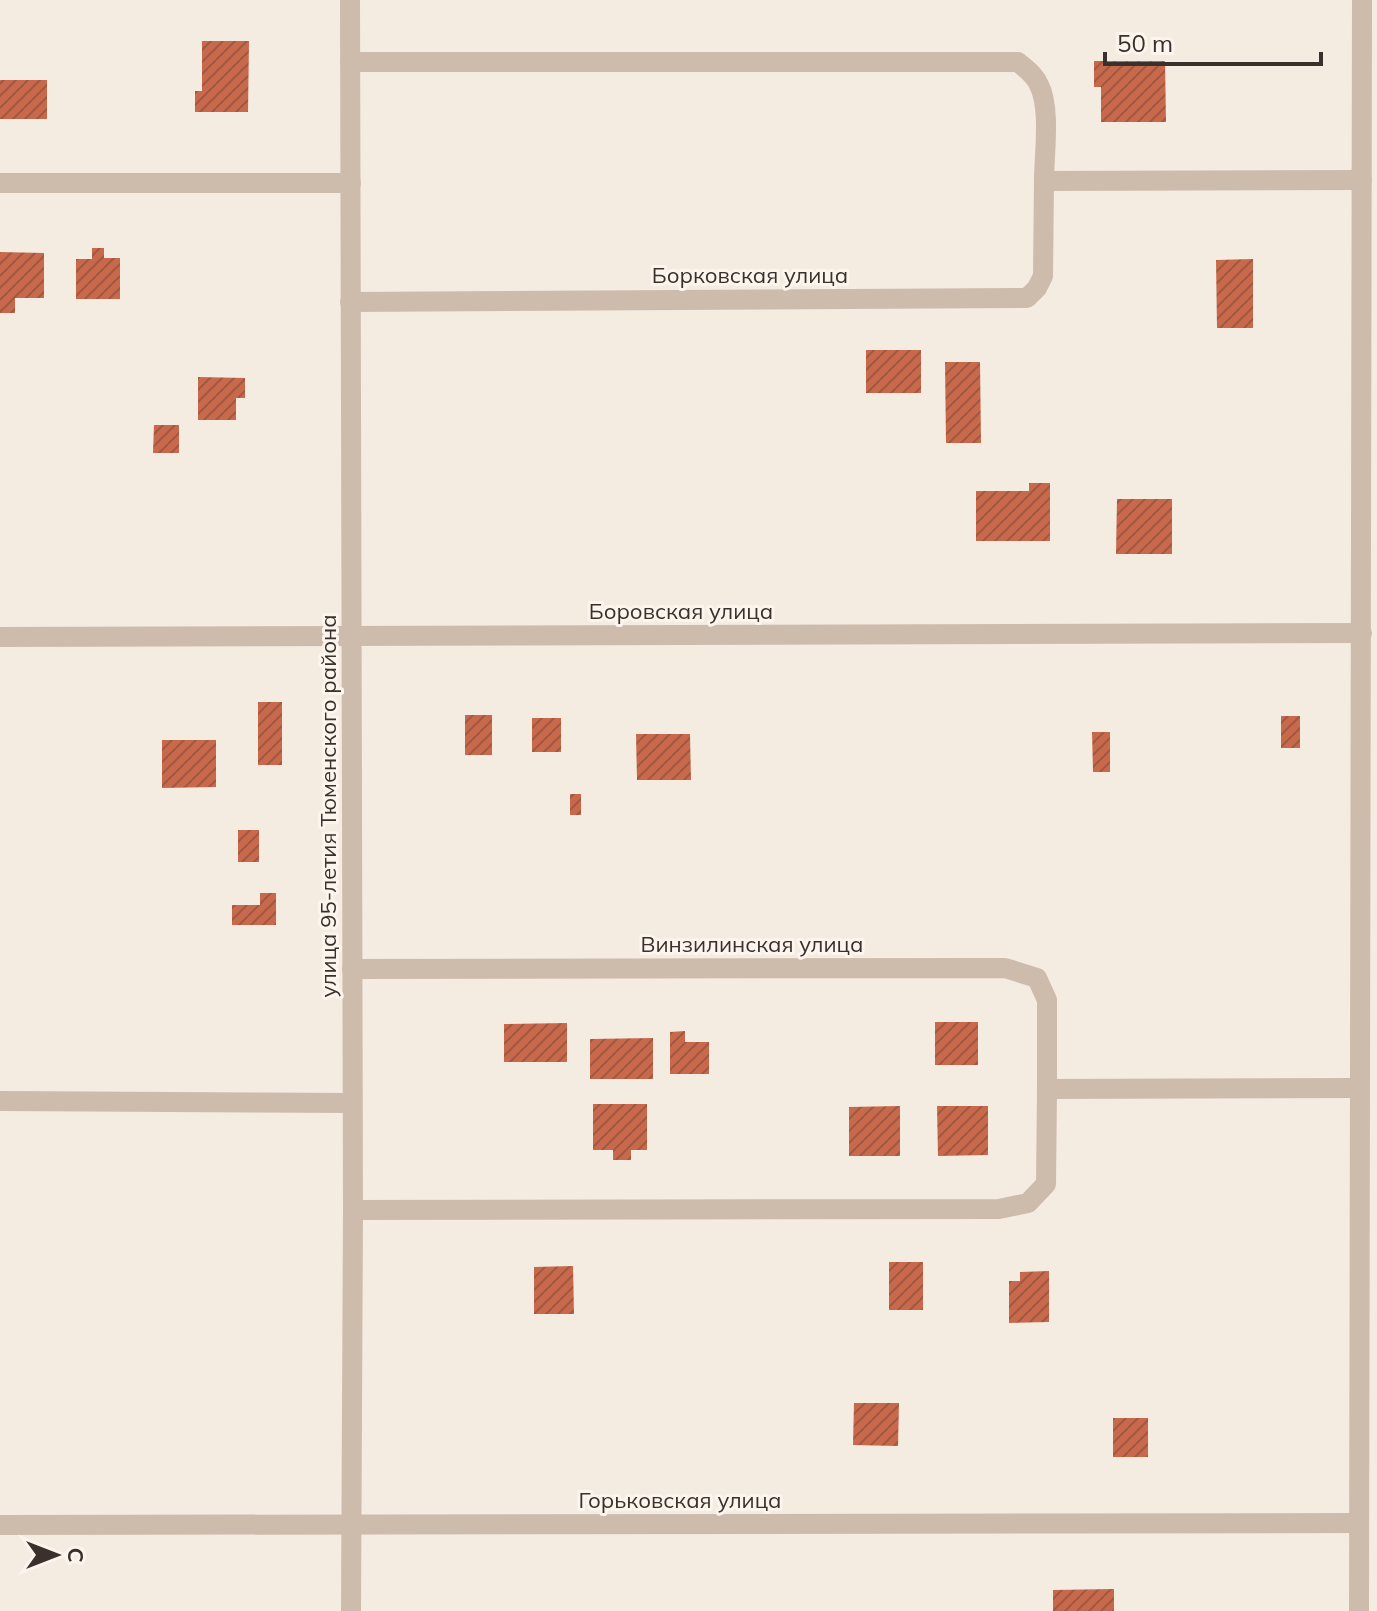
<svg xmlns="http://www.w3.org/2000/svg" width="1377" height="1611" font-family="Mulish,sans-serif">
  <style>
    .building { fill: url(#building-hatch) }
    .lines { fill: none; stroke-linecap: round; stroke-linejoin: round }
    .minor { stroke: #cdbbac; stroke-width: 20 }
    .labels { text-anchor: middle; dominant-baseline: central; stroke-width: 6; stroke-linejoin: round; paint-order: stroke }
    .street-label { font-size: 22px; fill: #3b302b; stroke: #fbf5ee }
  </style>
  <defs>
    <pattern id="building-hatch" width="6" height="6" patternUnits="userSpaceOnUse" patternTransform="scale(2)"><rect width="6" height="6" fill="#c8694b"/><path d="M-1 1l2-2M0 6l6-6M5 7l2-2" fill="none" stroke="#a4573f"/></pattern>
  </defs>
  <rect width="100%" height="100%" fill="#f4ebe1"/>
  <g class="building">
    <path d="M202,41H249L248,112H195V91H202Z"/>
    <path d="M1094,61H1165L1166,122H1101V87H1094Z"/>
    <rect x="0" y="80" width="47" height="39"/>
    <path d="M92,248H104V258H120V299H76V259H92Z"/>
    <path d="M0,252L44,253V298H15V313H0Z"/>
    <path d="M1253,259V328H1217L1216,260Z"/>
    <rect x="866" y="350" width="55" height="43"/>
    <path d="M945,362H980L981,443H946Z"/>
    <path d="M198,377L245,378V398H236V420H198Z"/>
    <path d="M154,425H179V453H153Z"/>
    <path d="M1029,483H1050V541H976V491H1029Z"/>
    <path d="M1117,499H1172V554H1116Z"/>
    <rect x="258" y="702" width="24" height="63"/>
    <rect x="465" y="715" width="27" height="40"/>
    <rect x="1281" y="716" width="19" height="32"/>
    <rect x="532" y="718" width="29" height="34"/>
    <path d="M1092,732H1110V772H1093Z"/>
    <path d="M636,734H690L691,780H637Z"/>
    <path d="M162,740H216V787L162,788Z"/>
    <rect x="570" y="794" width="11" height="21"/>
    <rect x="238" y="830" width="21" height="32"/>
    <path d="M260,893H276V925H232V905H260Z"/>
    <rect x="935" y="1022" width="43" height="43"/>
    <path d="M567,1023V1062H504V1024Z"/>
    <path d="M685,1031V1042H709V1074H670V1032Z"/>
    <path d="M653,1038V1079H590V1039Z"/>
    <path d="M593,1104H647V1150H631V1160H613V1150H593Z"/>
    <path d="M900,1106V1156H849V1107Z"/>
    <path d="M937,1106H988V1155L938,1156Z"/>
    <rect x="889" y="1262" width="34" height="48"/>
    <path d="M573,1266L574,1314H534V1267Z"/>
    <path d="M1049,1271V1322L1009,1323V1281H1020V1272Z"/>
    <path d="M854,1403H899L898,1446L853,1445Z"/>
    <rect x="1113" y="1418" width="35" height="39"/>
    <path d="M1114,1589V1611H1053V1590Z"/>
  </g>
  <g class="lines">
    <g class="minor">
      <path d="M350,0L353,1210L351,1611"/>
      <path d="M350,62H1018C1026,69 1035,75 1039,85C1051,108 1044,155 1044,181"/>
      <path d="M0,183H351"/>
      <path d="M350,302L1027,298L1037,288L1043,276L1044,181L1362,180"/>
      <path d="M0,637L1362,633"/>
      <path d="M352,969L1005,968L1037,978L1047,1000V1089"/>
      <path d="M0,1101L352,1103"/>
      <path d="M353,1210L999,1209L1028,1203L1046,1184L1047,1089L1359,1088"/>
      <path d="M0,1525L1359,1523"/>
      <path d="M1359,1611L1362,0"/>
    </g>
  </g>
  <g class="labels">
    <g class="street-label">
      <text x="750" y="275">Борковская улица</text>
      <text x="681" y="611">Боровская улица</text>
      <text transform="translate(328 806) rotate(-90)">улица 95-летия Тюменского района</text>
      <text x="752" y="944">Винзилинская улица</text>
      <text x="680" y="1500">Горьковская улица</text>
    </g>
  </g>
  <g transform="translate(56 1555) rotate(90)" stroke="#fbf5ee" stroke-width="6" paint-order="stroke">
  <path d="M0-6L14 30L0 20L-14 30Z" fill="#3b302b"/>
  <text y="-12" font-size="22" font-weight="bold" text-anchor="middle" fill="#3b302b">С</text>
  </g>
  <path d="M1105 52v12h216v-12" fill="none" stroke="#3b302b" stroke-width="4"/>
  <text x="1117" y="52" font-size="24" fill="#3b302b" stroke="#fbf5ee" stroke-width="6" paint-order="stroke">50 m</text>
</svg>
